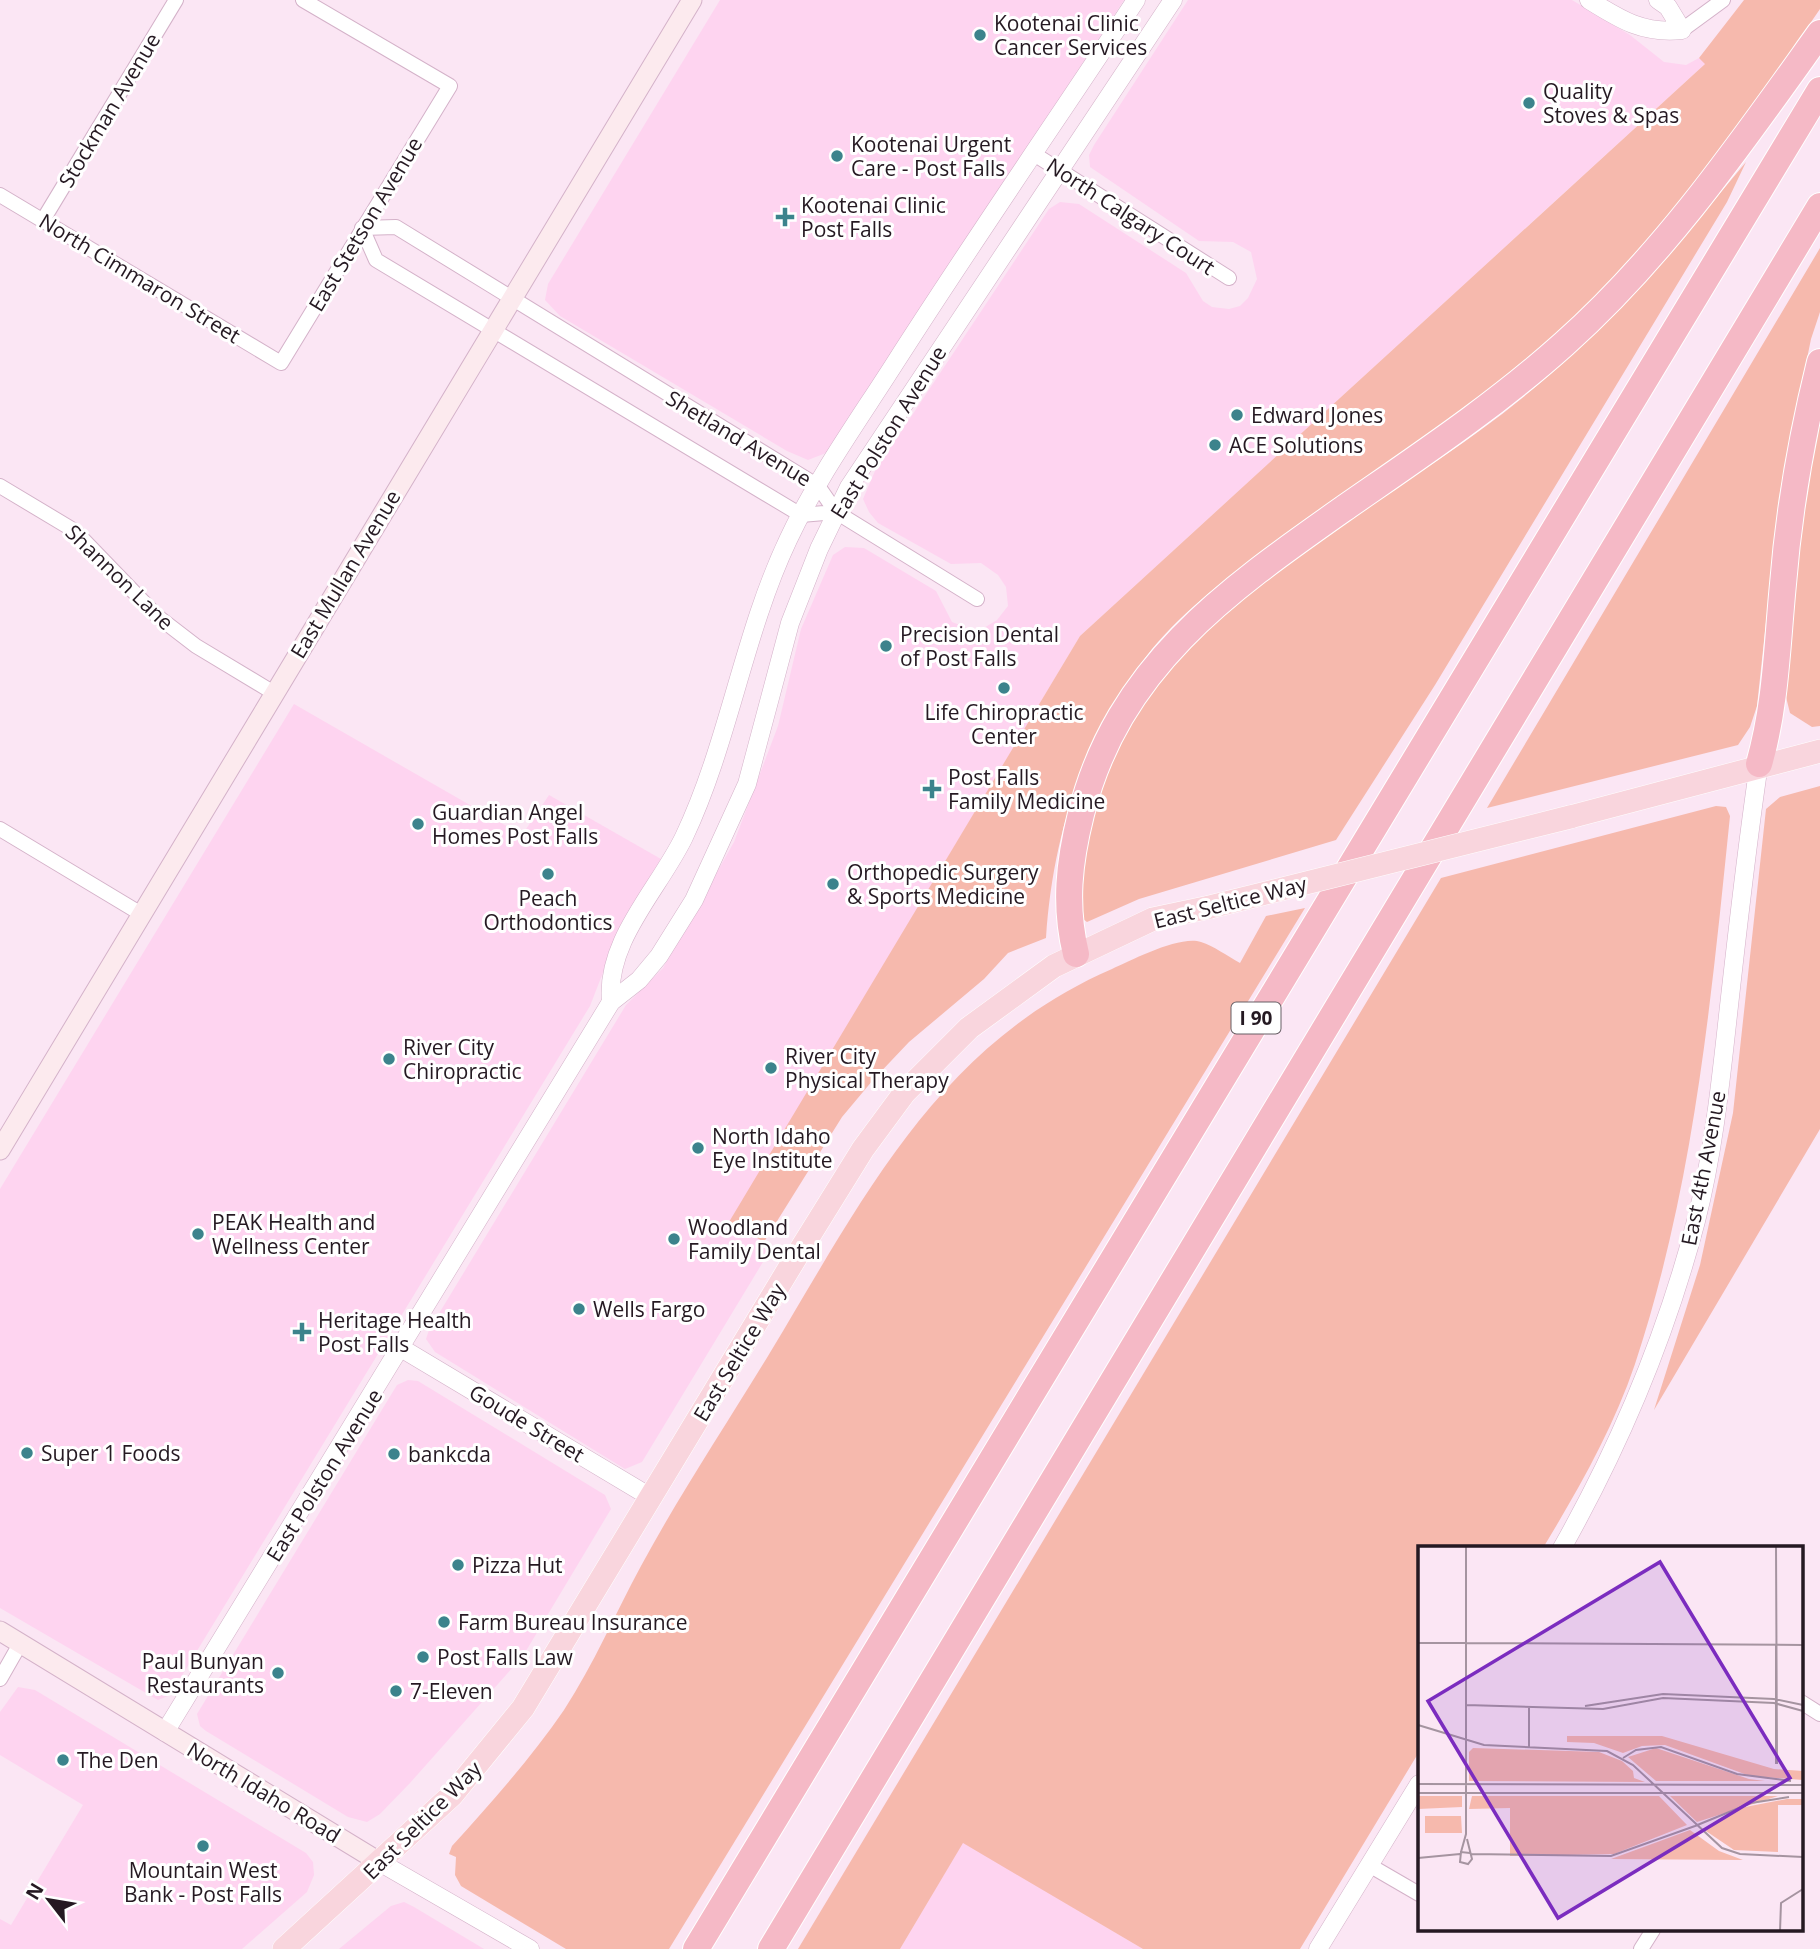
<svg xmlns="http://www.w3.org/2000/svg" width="1820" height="1949" font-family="'Open Sans',sans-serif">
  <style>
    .built { fill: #fed4f0 }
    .green { fill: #f6b9ad }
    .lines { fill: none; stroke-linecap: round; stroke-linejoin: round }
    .minor-casing { stroke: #d4b2c9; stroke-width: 16 }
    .tertiary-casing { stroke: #d4b2c9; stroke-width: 19 }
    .secondary-casing { stroke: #d4b2c9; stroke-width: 21 }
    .primary-casing { stroke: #fff; stroke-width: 24 }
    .motorway-casing { stroke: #fff; stroke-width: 28 }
    .minor { stroke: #fff; stroke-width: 14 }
    .tertiary { stroke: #fff; stroke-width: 18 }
    .secondary { stroke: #fceaee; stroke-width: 19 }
    .primary { stroke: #f9d5dd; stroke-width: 23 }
    .motorway { stroke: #f5b9c6; stroke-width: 26 }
    .primary-bridge-casing { stroke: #fff; stroke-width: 24; stroke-linecap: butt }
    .primary-bridge { stroke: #f9d5dd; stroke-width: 23 }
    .poi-dot { fill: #3c838c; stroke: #fff; stroke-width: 2.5 }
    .labels { text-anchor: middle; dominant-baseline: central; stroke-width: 6; stroke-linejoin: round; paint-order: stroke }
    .shield { fill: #fff; stroke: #665e64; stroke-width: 2 }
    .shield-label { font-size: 19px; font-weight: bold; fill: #251922 }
    .poi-label { font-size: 21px; fill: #251922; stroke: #fff; text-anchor: start }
    .street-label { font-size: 21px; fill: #251922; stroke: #fff }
    .inset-road { fill: none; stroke: #a594a0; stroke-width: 2 }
    .view { fill: #7b2cbf; fill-opacity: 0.15; stroke: #7b2cbf; stroke-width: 3.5 }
    .inset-edge { fill: none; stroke: #251922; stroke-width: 3.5 }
  </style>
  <rect width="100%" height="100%" fill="#fbe6f4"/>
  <g class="built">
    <path d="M720,0H1124L826,453L808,460L787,451L560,316L545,300L548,284Z"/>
    <path d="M1188,0H1572L1630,35L1664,62L1686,65L1699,58L1706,63L1080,636L730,1222L772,1247L642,1462L625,1469L435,1352L426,1339L429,1330L626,1005L663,968L734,842L778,726L801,629L833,555L845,547L864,548L936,591L952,622L965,627L982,629L997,620L1008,606L1006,587L998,575L981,563L951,564L878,523L869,512L863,499L875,471L1049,209L1060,202L1079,204L1186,273L1203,301L1212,307L1229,309L1240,306L1248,298L1257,279L1251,252L1233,242L1199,241L1090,167L1089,155L1094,145Z"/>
    <path d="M294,704L522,835L549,795L661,859L609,957L590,1006L175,1687L168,1696L158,1700L0,1608V1189Z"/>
    <path d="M408,1380L418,1381L605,1495L611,1509L523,1656L410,1783L380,1814L367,1822L348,1817L206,1731L200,1726L197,1714L397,1385Z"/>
    <path d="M18,1687L35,1690L306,1853L313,1862L314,1875L307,1892L242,1949H0V1919L11,1925L83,1805L0,1755V1712Z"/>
    <path d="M963,1842L1143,1949H900Z"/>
    <path d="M404,1902L414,1907L484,1949H339L391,1906Z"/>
  </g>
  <g class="green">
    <path d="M1744,0H1820V9C1755,104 1690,199 1610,282C1595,298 1580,317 1562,331C1475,406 1378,468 1285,536C1238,570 1189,604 1152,649C1085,733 1053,832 1046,938L1008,953L984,979L909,1042L873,1080L842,1117L764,1242L729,1222L1080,636L1705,64L1699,58Z"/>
    <path d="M1746,162L1727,202L1435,685L1336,840L1139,899L1087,922L1083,919C1081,905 1076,891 1075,877C1074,859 1092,820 1098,801C1161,597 1368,524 1521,399C1606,330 1676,246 1746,162Z"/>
    <path d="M1820,248V312L1811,339L1780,492L1757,706L1750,727L1738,745L1487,808Z"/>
    <path d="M1820,398V726L1812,727L1790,713L1786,697L1788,635L1815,416Z"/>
    <path d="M1820,786V1129L1654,1410L1700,1265L1733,1113L1766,809L1780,797Z"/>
    <path d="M1716,806L1726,807L1730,816C1711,1001 1694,1186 1635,1364C1613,1429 1578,1490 1543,1548H1419V1752L1300,1949H1143L963,1843L900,1949H798L1441,878Z"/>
    <path d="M1305,908L669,1949H566L461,1886L455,1875L456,1857L449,1854L452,1846C491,1803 531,1758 564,1710C594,1664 615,1614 641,1566C681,1492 728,1422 771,1351C864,1197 939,1044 1112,969C1132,960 1180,935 1201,942C1214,946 1227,956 1240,963L1266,916Z"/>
  </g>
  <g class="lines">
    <g class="minor-casing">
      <g id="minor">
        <path d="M1682,30L1723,0"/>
        <path d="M1034,154L1229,278"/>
        <path d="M0,195L281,363L450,86L303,0"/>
        <path d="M43,220L176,0"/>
        <path d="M0,486L75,531L157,616L196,646L274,693"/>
        <path d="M836,512L801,515L376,260L362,228L396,227L818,486L836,512L977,599"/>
        <path d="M0,829L143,915"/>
        <path d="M0,1679L20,1644"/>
        <path d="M1801,1702L1820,1714"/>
        <path d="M1369,1865L1419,1894"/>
        <path d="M1641,1949L1653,1930"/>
      </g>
    </g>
    <g class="tertiary-casing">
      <g id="tertiary">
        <path d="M1589,0C1621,20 1643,34 1682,30L1668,7L1658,0"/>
        <path d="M611,1002C605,941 659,889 684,837C729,742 743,635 788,540C817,478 858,421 895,363C973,241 1056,121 1136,0"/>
        <path d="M401,1348L652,1498"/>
        <path d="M1562,1548C1620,1445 1666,1336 1696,1221C1714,1151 1721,1078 1729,1006C1738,925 1747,845 1759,764"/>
        <path d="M165,1732L611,1002L639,980L659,956L694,900L747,784L790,623L819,549L849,487L1173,0"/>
        <path d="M381,1863L530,1949"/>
        <path d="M1318,1949L1419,1784"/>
      </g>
    </g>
    <g class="secondary-casing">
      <g id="secondary">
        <path d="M0,1150L692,0"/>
        <path d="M0,1631L381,1863"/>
      </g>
    </g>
    <g class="primary-casing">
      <g id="primary">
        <path d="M1570,817L1820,751"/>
        <path d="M284,1949L452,1795L523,1708L796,1257L863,1149L905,1092L969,1028L1054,966L1153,919L1210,907"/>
      </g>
    </g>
    <g class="motorway-casing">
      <g id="motorway">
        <path d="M1759,764C1776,705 1777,645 1783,584C1789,509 1802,435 1820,362"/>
        <path d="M1076,954C1064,905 1069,862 1081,814C1118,666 1228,590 1346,507C1421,455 1496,405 1564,344C1665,254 1742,142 1820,33"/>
        <path d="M696,1949L1820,90"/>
        <path d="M771,1949L1820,206"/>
      </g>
    </g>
    <use href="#minor" class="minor"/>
    <use href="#tertiary" class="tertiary"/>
    <use href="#secondary" class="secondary"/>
    <use href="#primary" class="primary"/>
    <use href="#motorway" class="motorway"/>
    <g class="primary-bridge-casing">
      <path id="primary-bridge" d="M1210,907L1570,817"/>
    </g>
    <use href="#primary-bridge" class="primary-bridge"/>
  </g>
  <g class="poi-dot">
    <circle cx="980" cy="35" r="7"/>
    <circle cx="1529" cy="103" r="7"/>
    <circle cx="837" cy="156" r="7"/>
    <path d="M781.5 206.5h7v7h7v7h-7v7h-7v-7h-7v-7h7z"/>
    <circle cx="1237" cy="415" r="7"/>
    <circle cx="1215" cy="445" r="7"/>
    <circle cx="886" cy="646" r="7"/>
    <circle cx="1004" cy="688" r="7"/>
    <path d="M928.5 778.5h7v7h7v7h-7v7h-7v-7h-7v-7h7z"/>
    <circle cx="418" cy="824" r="7"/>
    <circle cx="548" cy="874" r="7"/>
    <circle cx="833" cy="884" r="7"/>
    <circle cx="389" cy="1059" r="7"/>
    <circle cx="771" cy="1068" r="7"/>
    <circle cx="698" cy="1148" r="7"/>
    <circle cx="198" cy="1234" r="7"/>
    <circle cx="674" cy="1239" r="7"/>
    <circle cx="579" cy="1309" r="7"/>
    <path d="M298.5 1321.5h7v7h7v7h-7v7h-7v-7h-7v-7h7z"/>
    <circle cx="27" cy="1453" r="7"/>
    <circle cx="394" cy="1454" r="7"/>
    <circle cx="458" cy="1565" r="7"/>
    <circle cx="444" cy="1622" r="7"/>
    <circle cx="423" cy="1657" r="7"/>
    <circle cx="278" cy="1673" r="7"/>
    <circle cx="396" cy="1691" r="7"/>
    <circle cx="63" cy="1760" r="7"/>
    <circle cx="203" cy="1846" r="7"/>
  </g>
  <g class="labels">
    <rect class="shield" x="1231.5" y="1002.5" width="49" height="31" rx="5"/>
    <g class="shield-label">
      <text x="1256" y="1018">I 90</text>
    </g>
    <g class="poi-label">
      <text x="994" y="23">Kootenai Clinic<tspan x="994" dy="24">Cancer Services</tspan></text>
      <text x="1543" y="91">Quality<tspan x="1543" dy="24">Stoves &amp; Spas</tspan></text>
      <text x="851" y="144">Kootenai Urgent<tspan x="851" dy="24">Care - Post Falls</tspan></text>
      <text x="801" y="205">Kootenai Clinic<tspan x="801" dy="24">Post Falls</tspan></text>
      <text x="1251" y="415">Edward Jones</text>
      <text x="1229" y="445">ACE Solutions</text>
      <text x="900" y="634">Precision Dental<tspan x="900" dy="24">of Post Falls</tspan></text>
      <text x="1004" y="712" text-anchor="middle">Life Chiropractic<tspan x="1004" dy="24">Center</tspan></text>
      <text x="948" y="777">Post Falls<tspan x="948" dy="24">Family Medicine</tspan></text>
      <text x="432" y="812">Guardian Angel<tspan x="432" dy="24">Homes Post Falls</tspan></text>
      <text x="847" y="872">Orthopedic Surgery<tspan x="847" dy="24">&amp; Sports Medicine</tspan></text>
      <text x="548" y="898" text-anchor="middle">Peach<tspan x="548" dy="24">Orthodontics</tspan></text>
      <text x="403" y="1047">River City<tspan x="403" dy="24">Chiropractic</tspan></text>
      <text x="785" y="1056">River City<tspan x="785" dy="24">Physical Therapy</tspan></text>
      <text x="712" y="1136">North Idaho<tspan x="712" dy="24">Eye Institute</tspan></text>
      <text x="212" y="1222">PEAK Health and<tspan x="212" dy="24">Wellness Center</tspan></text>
      <text x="688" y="1227">Woodland<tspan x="688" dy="24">Family Dental</tspan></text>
      <text x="593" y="1309">Wells Fargo</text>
      <text x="318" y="1320">Heritage Health<tspan x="318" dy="24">Post Falls</tspan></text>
      <text x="41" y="1453">Super 1 Foods</text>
      <text x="408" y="1454">bankcda</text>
      <text x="472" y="1565">Pizza Hut</text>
      <text x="458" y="1622">Farm Bureau Insurance</text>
      <text x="437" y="1657">Post Falls Law</text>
      <text x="264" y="1661" text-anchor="end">Paul Bunyan<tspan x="264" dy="24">Restaurants</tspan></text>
      <text x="410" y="1691">7-Eleven</text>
      <text x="77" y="1760">The Den</text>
      <text x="203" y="1870" text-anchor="middle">Mountain West<tspan x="203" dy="24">Bank - Post Falls</tspan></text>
    </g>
    <g class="street-label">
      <text transform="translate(109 110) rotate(-59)">Stockman Avenue</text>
      <text transform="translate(1131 216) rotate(33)">North Calgary Court</text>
      <text transform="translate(365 224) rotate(-59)">East Stetson Avenue</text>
      <text transform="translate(140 278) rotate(31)">North Cimmaron Street</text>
      <text transform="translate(888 432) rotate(-58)">East Polston Avenue</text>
      <text transform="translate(739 438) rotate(31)">Shetland Avenue</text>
      <text transform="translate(345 574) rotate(-59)">East Mullan Avenue</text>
      <text transform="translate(120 577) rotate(44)">Shannon Lane</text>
      <text transform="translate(1230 902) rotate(-14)">East Seltice Way</text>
      <text transform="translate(1703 1168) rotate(-79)">East 4th Avenue</text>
      <text transform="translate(739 1352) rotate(-59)">East Seltice Way</text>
      <text transform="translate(527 1423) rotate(31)">Goude Street</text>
      <text transform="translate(324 1475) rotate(-58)">East Polston Avenue</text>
      <text transform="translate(264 1792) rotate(31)">North Idaho Road</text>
      <text transform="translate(422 1820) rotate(-45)">East Seltice Way</text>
    </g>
  </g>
  <g transform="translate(1418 1546)">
    <rect width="385" height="385" fill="#fbe6f4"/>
    <path d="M149,190H244L356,223L385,225V234L332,230L247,199L224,200L205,207L176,197L149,196ZM55,202L181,206L204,215L215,225L216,232L227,236L51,235V206ZM238,202L331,233L347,235H238L210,211ZM0,250H44V261L0,263ZM54,250H241L269,279L196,308L92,310V262L51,263ZM252,250H360L279,276ZM369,253H385V259H360V306L316,304L285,283L322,262ZM7,270H43L44,287H7ZM272,284L301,305L325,314L193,313Z" fill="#f6b9ad"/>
    <path class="inset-road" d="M358,0L359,218M0,97H48M48,97L385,99M358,99V218M48,159L185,163L245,152L356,157L385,165M111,160V201M167,160L245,148L356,153L385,159M0,179L66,199L189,205L215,219L304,302L322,308L385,311M48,194V0M205,212L218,204L243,201L319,228L373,235M0,238L385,239M0,247H385M277,280L333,257L371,251M49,293L54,313L50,318L42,316L43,306L52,307M43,306L48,288V194M53,308L193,310L277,280M0,312L42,308M362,385L363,357L385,343"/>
    <path class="view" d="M242,16L372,232L140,372L10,155Z"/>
    <rect width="385" height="385" class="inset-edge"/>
  </g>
  <g transform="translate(49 1900) rotate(301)" stroke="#ffffff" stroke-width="5" paint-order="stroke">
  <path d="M0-5L12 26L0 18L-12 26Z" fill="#251922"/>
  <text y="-10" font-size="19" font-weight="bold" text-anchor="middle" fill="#251922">N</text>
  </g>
</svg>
